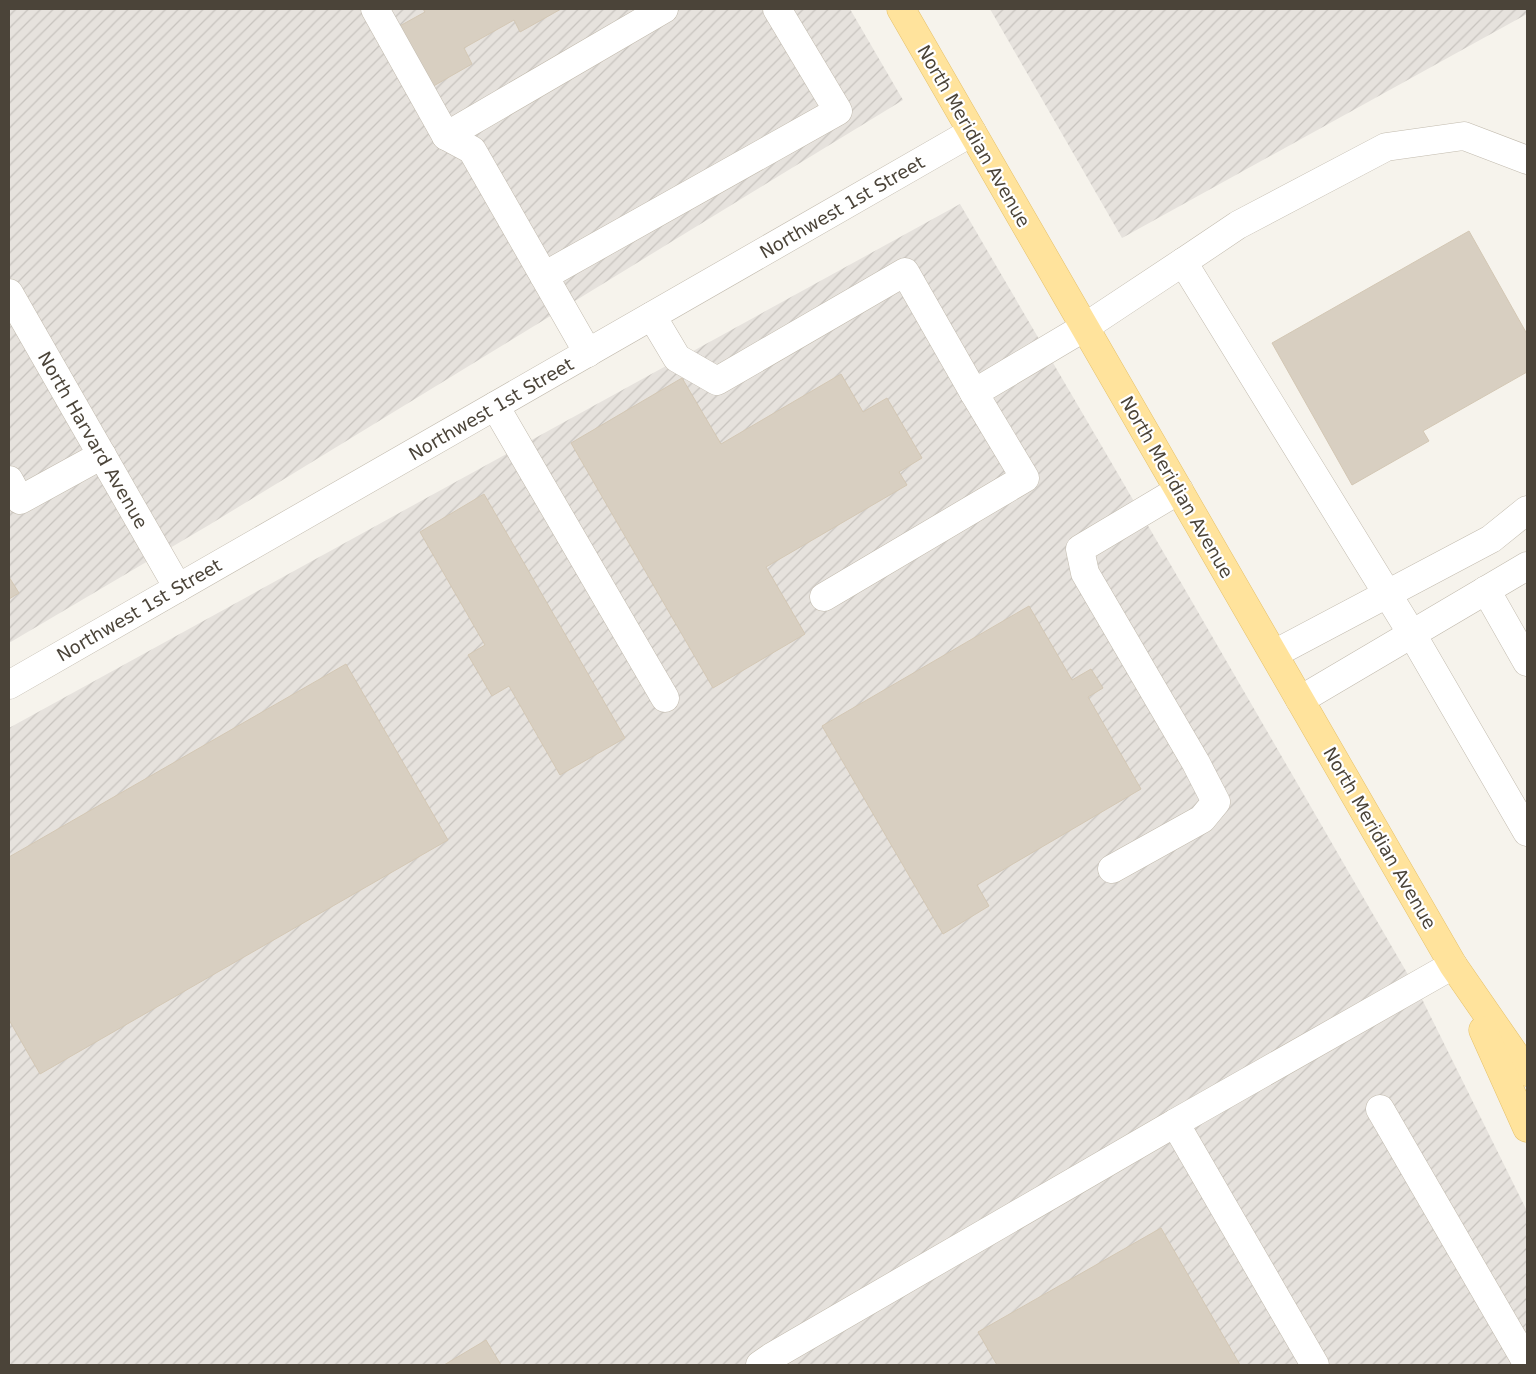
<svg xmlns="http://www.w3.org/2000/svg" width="1536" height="1374" font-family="'DejaVu Sans',sans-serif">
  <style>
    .industrial { fill: url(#industrial-furrows) }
    .building { fill: #d8cfc1; stroke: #d3c7b4 }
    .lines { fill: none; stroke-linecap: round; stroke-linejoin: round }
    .minor-casing { stroke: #c2bbae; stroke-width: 29 }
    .major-casing { stroke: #e6c16a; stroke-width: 29 }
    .minor { stroke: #fff; stroke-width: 28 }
    .major { stroke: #ffe39c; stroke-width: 28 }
    .labels { text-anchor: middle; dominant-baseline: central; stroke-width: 4.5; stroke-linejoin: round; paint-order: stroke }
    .street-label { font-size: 18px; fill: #4b4439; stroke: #fff }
  </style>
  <defs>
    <pattern id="industrial-furrows" width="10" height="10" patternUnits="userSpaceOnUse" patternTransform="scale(1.25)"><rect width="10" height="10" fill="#e6e2dd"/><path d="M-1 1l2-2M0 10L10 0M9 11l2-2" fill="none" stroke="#c7c3be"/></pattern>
  </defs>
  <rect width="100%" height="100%" fill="#f6f3ec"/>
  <g class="industrial">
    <path d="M9,9H850L903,100L209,525L9,643Z"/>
    <path d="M990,9H1527V14L1122,238Z"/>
    <path d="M960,204L1121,479L1421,997L1527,1211V1365H9V728Z"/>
  </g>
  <g class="building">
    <path d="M423,9H561L520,32L514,20L464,48L472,64L430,88L396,28L425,12Z"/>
    <path d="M1469,231L1527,334V372L1423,431L1429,441L1352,485L1272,343Z"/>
    <path d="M841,374L863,412L887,398L922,458L899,472L907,485L766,567L805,634L713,688L571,443L682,378L721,444Z"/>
    <path d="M484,494L625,738L560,775L509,686L492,696L468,655L485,645L420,532Z"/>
    <path d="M9,577L19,593L9,599Z"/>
    <path d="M1029,606L1072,680L1091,669L1103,688L1088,697L1141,789L977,885L989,906L943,934L822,726Z"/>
    <path d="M346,664L448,840L40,1074L9,1020V857Z"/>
    <path d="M1161,1228L1240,1365H997L978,1332Z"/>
    <path d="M486,1340L501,1365H444Z"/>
  </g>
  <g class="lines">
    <g class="minor-casing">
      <g id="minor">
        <path d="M375,9L446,136L664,9"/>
        <path d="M446,136L472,150L588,353"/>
        <path d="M1183,262L1238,225L1386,147L1464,136L1527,160"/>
        <path d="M544,276L838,111L777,9"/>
        <path d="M9,293L178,588"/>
        <path d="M652,316L677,358L717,381L905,272L974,393"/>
        <path d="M495,406L665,698"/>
        <path d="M9,480L20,500L102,455"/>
        <path d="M1486,590L1527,662"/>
        <path d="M824,597L1025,478L974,393L1085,327L1183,262L1412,634L1527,832"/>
        <path d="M1274,654L1491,539L1527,510"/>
        <path d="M9,685L972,132"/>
        <path d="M1300,700L1527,566"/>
        <path d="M1112,869L1202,819L1216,802L1196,763L1085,573L1080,549L1179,490"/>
        <path d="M1380,1109L1527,1363"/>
        <path d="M760,1365L773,1356L1175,1123"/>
        <path d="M1315,1365L1175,1123L1453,965"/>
      </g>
    </g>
    <g class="major-casing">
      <g id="major">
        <path d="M901,9L1453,965L1527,1072"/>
        <path d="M1483,1030L1527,1128"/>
      </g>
    </g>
    <use href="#minor" class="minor"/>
    <use href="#major" class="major"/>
  </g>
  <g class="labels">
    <g class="street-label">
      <text transform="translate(974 136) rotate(60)">North Meridian Avenue</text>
      <text transform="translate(842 207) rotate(-30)">Northwest 1st Street</text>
      <text transform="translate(491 409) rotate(-30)">Northwest 1st Street</text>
      <text transform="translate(93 440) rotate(60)">North Harvard Avenue</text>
      <text transform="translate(1177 487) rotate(60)">North Meridian Avenue</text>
      <text transform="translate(139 610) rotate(-30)">Northwest 1st Street</text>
      <text transform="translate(1380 838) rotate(60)">North Meridian Avenue</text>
    </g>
  </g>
  <rect width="1536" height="1374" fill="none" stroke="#4b4439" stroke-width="20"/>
</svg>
